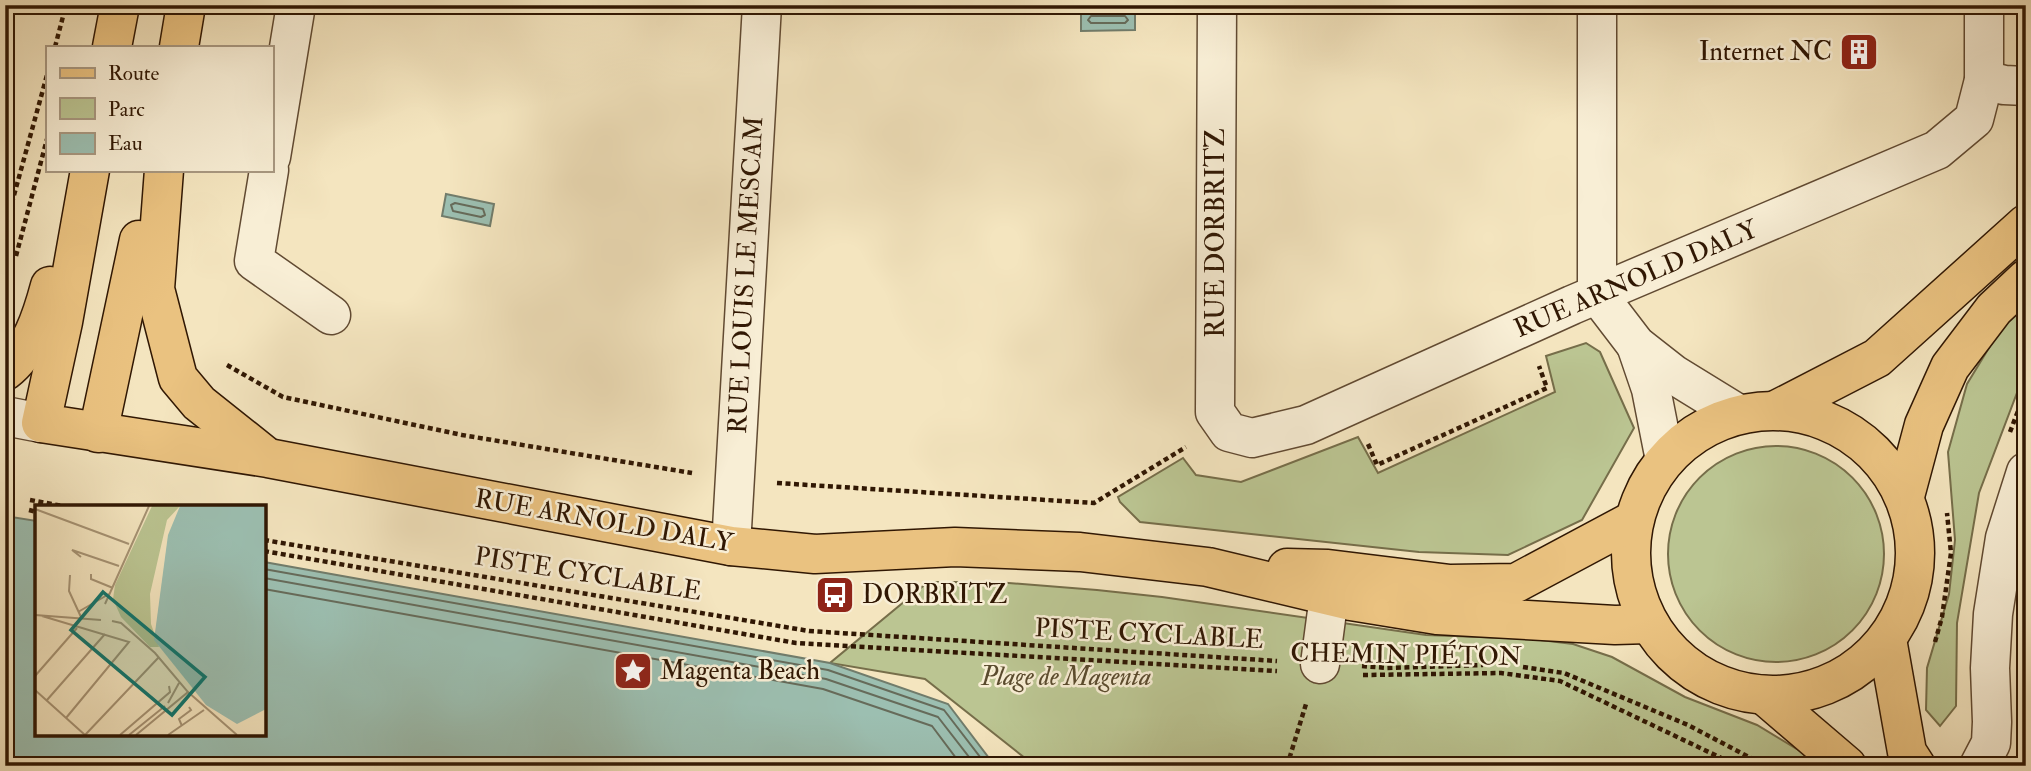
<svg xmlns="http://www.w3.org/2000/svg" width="2031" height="771" font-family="'IM FELL Double Pica',serif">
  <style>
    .green { fill: #bbc592; stroke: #766e4a; stroke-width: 2 }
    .water { fill: #9cbfb1; stroke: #717c6b; stroke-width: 2 }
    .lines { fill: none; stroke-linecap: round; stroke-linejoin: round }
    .shore { stroke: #666b5a; stroke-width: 2 }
    .minor-casing { stroke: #614a32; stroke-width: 41 }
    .major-casing { stroke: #301703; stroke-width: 41 }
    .path { stroke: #301703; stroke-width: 4.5; stroke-dasharray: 5 3.5; stroke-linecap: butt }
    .minor { stroke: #f8eed5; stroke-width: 38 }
    .major { stroke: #eac280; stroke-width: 38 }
    .labels { text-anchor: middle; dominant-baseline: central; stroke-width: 5; stroke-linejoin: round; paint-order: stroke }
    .poi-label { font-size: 26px; fill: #301703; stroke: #f8eed5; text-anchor: start }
    .street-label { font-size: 26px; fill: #301703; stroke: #f8eed5 }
    .park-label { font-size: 26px; font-style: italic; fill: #5a4b2e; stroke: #f8eed5 }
    .inset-road { fill: none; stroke: #a69374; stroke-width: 2 }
    .view { fill: #0f766e; fill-opacity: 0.15; stroke: #0f766e; stroke-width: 3.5 }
    .inset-edge { fill: none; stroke: #301703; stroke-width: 3.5 }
  </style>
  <rect width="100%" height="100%" fill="#f4e5bf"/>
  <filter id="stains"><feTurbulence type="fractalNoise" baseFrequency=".00286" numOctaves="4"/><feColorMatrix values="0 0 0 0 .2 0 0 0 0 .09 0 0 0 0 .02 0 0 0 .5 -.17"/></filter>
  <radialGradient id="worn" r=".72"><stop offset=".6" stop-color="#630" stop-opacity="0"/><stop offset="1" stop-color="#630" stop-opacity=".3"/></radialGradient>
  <g class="green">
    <path d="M2026,301V369L1979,493L1957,623L1956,706L1940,726L1926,710L1927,668L1949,594L1955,540L1948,452L1967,384L1998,333Z"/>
    <path d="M1586,343L1600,352L1634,428L1582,520L1508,555L1419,552L1140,522L1120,502L1118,497L1183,458L1196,475L1241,482L1358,437L1378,473L1555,392L1546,356Z"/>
    <circle cx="1776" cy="554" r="108"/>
    <path d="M928,582H996L1097,590L1162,597L1426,635L1532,639L1573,644L1612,657L1685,697L1757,725L1800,751L1817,766H1035L925,679L830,663Z"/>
  </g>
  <g class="water">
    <path d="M1081,9H1135V30L1081,31Z"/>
    <path d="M446,194L494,204L490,226L442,216Z"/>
    <path d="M5,516L37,521V734H264V562L830,663L948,704L995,766H5Z"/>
  </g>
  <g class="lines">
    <g class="shore">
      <path d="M1091,16H1125L1128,20L1125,23H1091L1088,20Z"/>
      <path d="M455,203L483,209L485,215L481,217L453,211L451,205Z"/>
      <path d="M264,569L828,670L944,710L987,766"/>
      <path d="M264,578L826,679L938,717L976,766"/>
      <path d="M264,589L823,689L932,726L962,766"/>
    </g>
    <g class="minor-casing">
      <g id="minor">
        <path d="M1217,5L1215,412L1229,432L1252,438L1306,425L1572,305L1937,150L1974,119L1984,80V5"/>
        <path d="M1984,80L2004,85L2026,86"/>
        <path d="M271,157L296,5"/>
        <path d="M269,170L254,261L331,315"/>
        <path d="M1597,294V5"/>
        <path d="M1597,294L1636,345L1673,374L1738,414"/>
        <path d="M1636,345L1651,389L1665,460"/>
        <path d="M5,416L41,423"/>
        <path d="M731,546L762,5"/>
        <path d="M1320,664L1329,596"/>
        <path d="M1979,766L1991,743L1992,722L1990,668L1993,614L2005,538L2026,472"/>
      </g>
    </g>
    <g class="major-casing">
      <g id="major">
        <path d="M112,47L120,5"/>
        <path d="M179,47L186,5"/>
        <path d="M90,170L63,322L41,423L268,458L731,546L815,554L955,547L1080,552L1208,567L1351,601L1437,615L1615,625L1649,624"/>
        <path d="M164,170L155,289L178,378L199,403L263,454"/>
        <path d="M5,371C31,351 42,316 50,286"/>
        <path d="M1778,409L1877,358L2026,224"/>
        <circle cx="1773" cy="553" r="142"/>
        <path d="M98,433L139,240"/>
        <path d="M1905,496L1924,425L1950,367L1994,309L2026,279"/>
        <path d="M1287,568L1328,569L1450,584L1516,583L1634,520"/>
        <path d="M1887,639L1907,752L1916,766"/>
        <path d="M1764,695L1847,766"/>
      </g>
    </g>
    <g class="path">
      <path d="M55,47L66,5"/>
      <path d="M5,228L47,75"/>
      <path d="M16,256L47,139"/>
      <path d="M227,365L283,397L462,435L692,473"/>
      <path d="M2010,432L2026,390"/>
      <path d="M1368,444L1377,465L1547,388L1539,366"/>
      <path d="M777,483L1094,503L1186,447"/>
      <path d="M30,500L68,507"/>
      <path d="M29,510L37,512"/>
      <path d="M264,540L809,631L1277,661"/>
      <path d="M264,551L796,643L1277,671"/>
      <path d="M1935,642L1942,617L1951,553L1947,513"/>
      <path d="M1362,666L1387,668L1483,665"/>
      <path d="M1523,667L1564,673L1688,725L1766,766"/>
      <path d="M1363,675L1501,673L1560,681L1738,766"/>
      <path d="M1287,766L1306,704"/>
    </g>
    <use href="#minor" class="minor"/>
    <use href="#major" class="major"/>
  </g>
  <defs>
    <g id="building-square" transform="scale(2.0125)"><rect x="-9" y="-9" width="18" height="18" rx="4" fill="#8f2418" stroke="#f8eed5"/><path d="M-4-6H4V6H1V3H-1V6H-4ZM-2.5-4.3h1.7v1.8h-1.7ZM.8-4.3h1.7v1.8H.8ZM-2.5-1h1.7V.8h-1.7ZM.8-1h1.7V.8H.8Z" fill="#fff"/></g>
    <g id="bus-square" transform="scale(2.0125)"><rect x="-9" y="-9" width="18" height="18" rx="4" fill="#8f2418" stroke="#f8eed5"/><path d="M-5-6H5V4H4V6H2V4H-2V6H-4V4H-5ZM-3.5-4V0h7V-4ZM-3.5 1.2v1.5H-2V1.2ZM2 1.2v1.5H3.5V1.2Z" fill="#fff"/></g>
    <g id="sight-square" transform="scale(2.0125)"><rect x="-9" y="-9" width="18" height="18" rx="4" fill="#8f2418" stroke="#f8eed5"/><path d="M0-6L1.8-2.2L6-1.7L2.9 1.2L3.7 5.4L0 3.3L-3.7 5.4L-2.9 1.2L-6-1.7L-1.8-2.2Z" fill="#fff"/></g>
  </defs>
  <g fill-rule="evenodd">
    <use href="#building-square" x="1859" y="52"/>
    <use href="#bus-square" x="835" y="595"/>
    <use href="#sight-square" x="633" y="671"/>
  </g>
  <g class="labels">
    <g class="poi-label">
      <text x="1832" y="52" text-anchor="end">Internet NC</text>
      <text x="862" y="595">DORBRITZ</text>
      <text x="660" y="671">Magenta Beach</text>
    </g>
    <g class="street-label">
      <text transform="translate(1216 233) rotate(-90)">RUE DORBRITZ</text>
      <text transform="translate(746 275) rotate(-87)">RUE LOUIS LE MESCAM</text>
      <text transform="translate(1636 279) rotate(-23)">RUE ARNOLD DALY</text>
      <text transform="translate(604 521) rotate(10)">RUE ARNOLD DALY</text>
      <text transform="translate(588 574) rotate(9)">PISTE CYCLABLE</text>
      <text transform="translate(1149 634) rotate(3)">PISTE CYCLABLE</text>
      <text transform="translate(1406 655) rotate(1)">CHEMIN PIÉTON</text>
    </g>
    <g class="park-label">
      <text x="1066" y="677">Plage de Magenta</text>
    </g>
  </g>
  <g transform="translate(35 505)">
    <rect width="231" height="231" fill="#f4e5bf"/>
    <path d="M117,1H145L132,15L115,89L116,119L124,142H115L86,112L78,94L80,80Z" fill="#bbc592"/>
    <path d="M145,1H231V204L202,219L171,200L119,135L133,30Z" fill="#9cbfb1"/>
    <path class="inset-road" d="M0,4L94,39M46,52L37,45L84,61M56,69V74L78,83M35,70L34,86L46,112M70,99L114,1M43,107L74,89M0,110L66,115M7,111L94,137L31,213M77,116L86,118L120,148L153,187L101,230M0,171L42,123M0,185L50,230M153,187L202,230M12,195L70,129M133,198L144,178M147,221L144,214L156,205L154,202M50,230L124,152M85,230L135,187L134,181M94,230L130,201M133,230L169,205"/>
    <path class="view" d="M68,87L170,172L137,210L36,125Z"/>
    <rect width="231" height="231" class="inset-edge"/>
  </g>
  <rect width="2031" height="771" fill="none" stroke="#f4e5bf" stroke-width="28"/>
  <rect x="7" y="7" width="2017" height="757" fill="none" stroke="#301703" stroke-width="3.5"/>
  <rect x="14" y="14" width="2003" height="743" fill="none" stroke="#301703" stroke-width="2"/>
  <rect x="46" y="46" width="228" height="126" fill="#f8eed5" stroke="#a89881" stroke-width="2"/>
  <rect x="60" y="68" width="35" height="10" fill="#eac280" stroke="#a89881" stroke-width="2"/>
  <text x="108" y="80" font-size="21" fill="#301703">Route</text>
  <rect x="60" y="98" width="35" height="21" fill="#bbc592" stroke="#a89881" stroke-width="2"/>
  <text x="108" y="116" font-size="21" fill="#301703">Parc</text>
  <rect x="60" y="133" width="35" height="21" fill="#9cbfb1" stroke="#a89881" stroke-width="2"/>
  <text x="108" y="150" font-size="21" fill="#301703">Eau</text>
  <rect width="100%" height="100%" filter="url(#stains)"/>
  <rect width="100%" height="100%" fill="url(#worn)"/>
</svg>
